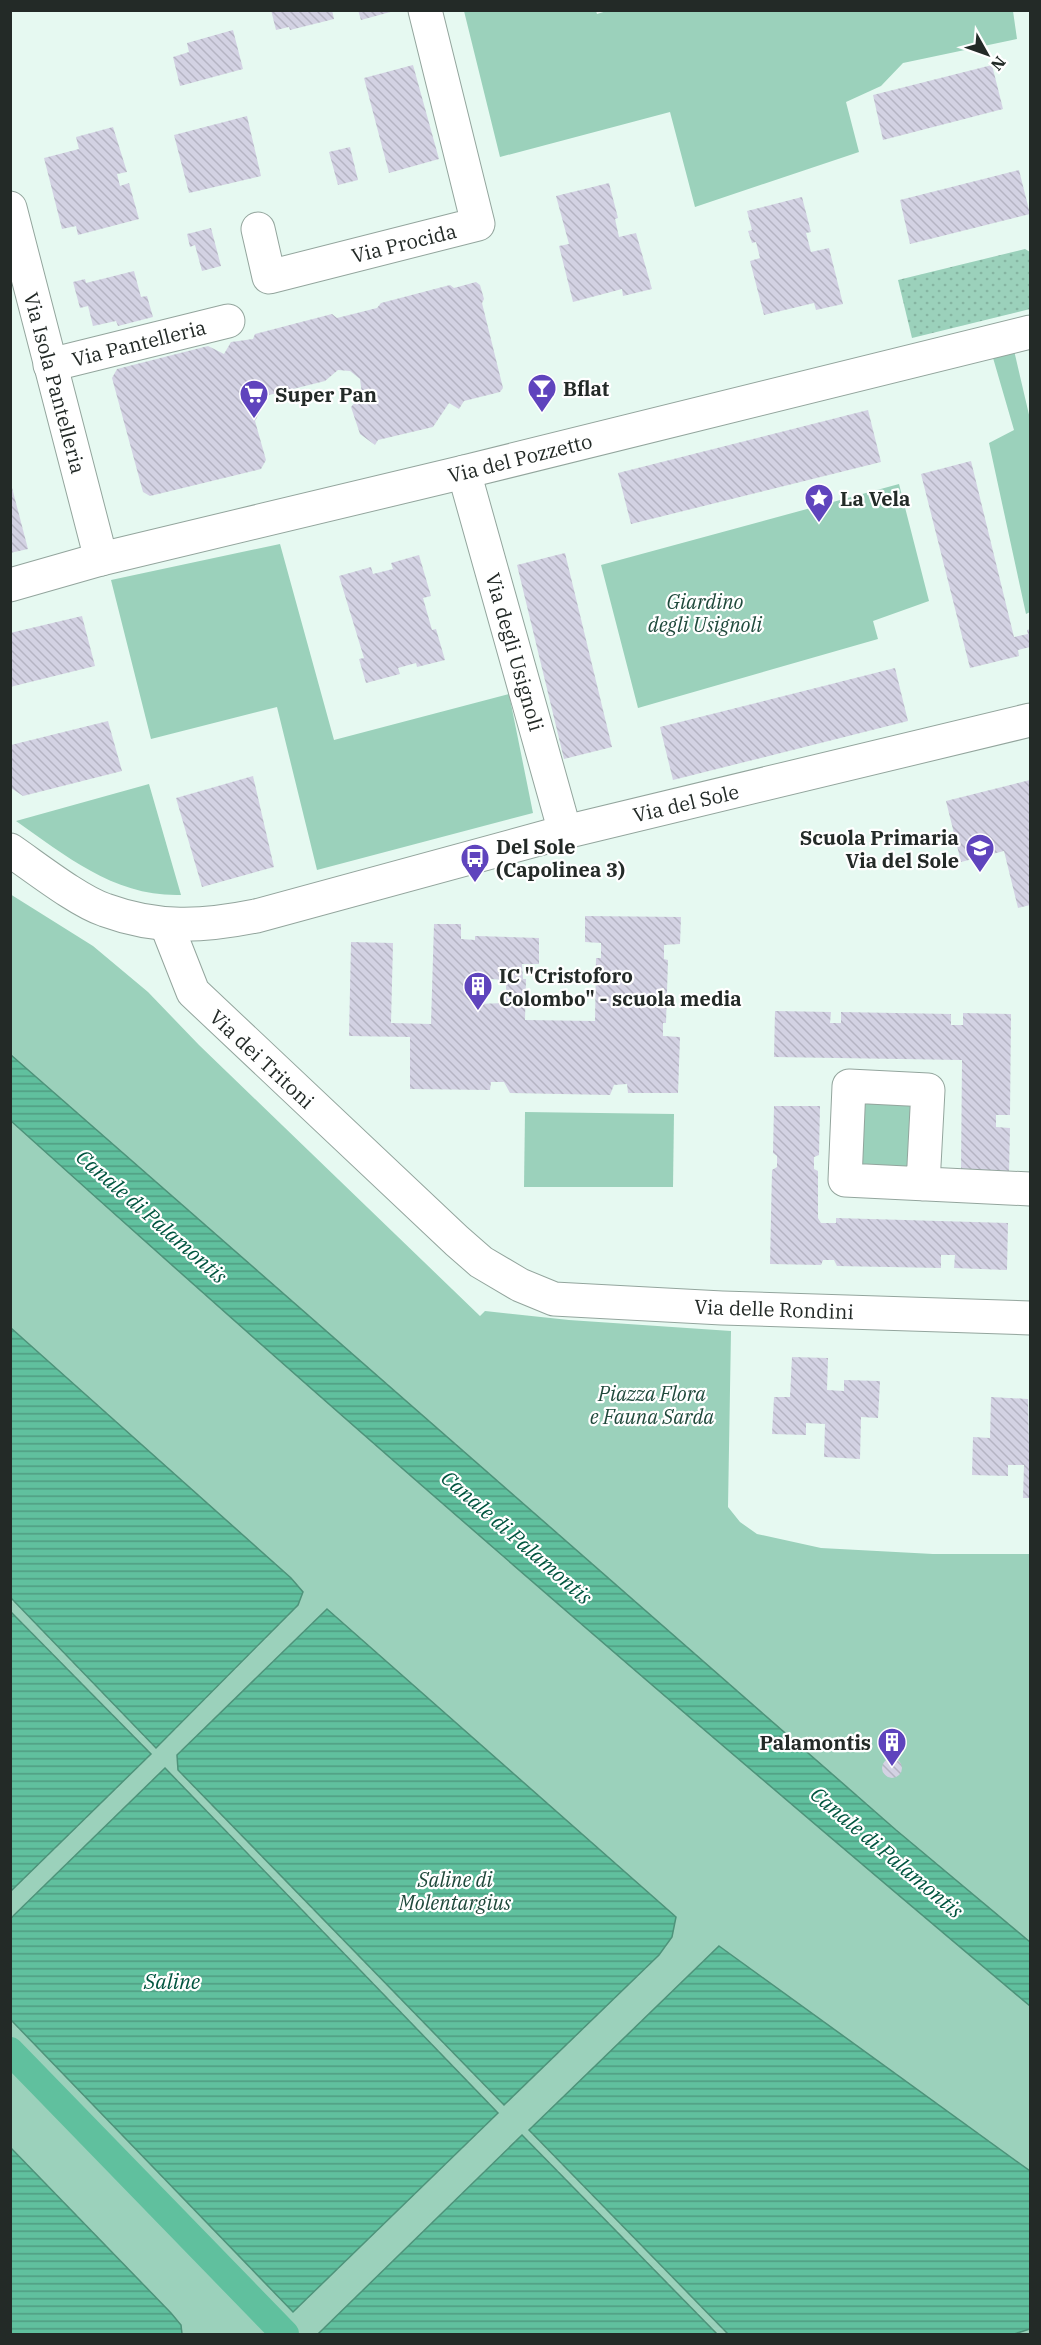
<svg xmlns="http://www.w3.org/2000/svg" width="1041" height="2345" font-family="'IBM Plex Serif',serif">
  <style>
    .grass { fill: url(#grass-dots) }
    .park { fill: #9bd1bb }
    .water { fill: url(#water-rules); stroke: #4e937a; stroke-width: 1.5 }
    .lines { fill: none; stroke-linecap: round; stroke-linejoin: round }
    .canal { stroke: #60c09e; stroke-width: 28 }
    .building { fill: url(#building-back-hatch); fill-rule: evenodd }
    .minor-casing { stroke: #93a59d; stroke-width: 35 }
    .minor { stroke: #fff; stroke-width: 33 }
    .labels { text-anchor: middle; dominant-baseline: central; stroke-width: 4.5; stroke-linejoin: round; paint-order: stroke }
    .street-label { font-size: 20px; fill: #232a27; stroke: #fff }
    .poi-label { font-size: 20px; font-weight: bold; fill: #232a27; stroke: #fff; text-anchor: start }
    .park-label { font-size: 20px; font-style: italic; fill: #1f493b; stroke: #fff }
    .water-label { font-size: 21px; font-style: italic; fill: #00553f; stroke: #fff }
  </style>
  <defs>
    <pattern id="grass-dots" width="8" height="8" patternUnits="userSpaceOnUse" patternTransform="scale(1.5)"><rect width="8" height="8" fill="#9bd1bb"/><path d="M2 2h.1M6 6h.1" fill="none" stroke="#85b4a1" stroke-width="1.8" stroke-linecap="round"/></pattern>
    <pattern id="water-rules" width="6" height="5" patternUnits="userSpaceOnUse" patternTransform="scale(1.5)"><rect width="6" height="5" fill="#60c09e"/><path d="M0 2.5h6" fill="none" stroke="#4f9c81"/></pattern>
    <pattern id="building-back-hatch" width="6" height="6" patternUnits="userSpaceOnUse" patternTransform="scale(1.5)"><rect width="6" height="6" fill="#d3d2e3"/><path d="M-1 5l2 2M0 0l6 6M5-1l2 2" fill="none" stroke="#b5b4c3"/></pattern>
  </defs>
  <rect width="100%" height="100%" fill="#e6f9f1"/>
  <path class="grass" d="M1025,249L1030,252V309L912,338L898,280Z"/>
  <g class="park">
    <path d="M596,11L597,14L610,10L1013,11L1017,39L903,63L881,86L846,102L859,152L695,207L670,112L500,157L464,11Z"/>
    <path d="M1013,346L1030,419V612L1026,614L989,443L1014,430L991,351Z"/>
    <path d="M899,484L929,601L873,621L878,639L638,708L601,565Z"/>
    <path d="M280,544L334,740L509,694L533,813L317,870L277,707L151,739L111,580Z"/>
    <path d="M149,784L181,895C115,897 66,856 16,821Z"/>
    <path d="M10,894L93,946L148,992L199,1045L480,1316L485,1311L569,1320L731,1331L728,1507L740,1522L757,1534L821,1548L933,1554H1030V2334H11Z"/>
    <path d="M854,1093L923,1096L917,1175L850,1172Z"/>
    <path d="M525,1112L674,1114L673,1187H524Z"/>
  </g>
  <g class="water">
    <path d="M11,1055L896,1830L1030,1942V2006C686,1717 345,1422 11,1121Z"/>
    <path d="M11,1328L291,1578L303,1592L298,1605L156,1748L11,1598Z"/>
    <path d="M327,1609L676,1917L672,1937L659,1955L504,2105L178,1770L177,1755Z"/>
    <path d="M11,1612L151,1754L11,1891Z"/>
    <path d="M165,1768L498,2113L293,2312L11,2020V1918Z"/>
    <path d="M719,1946L1030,2171V2329L1014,2334H728L529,2130Z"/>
    <path d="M522,2135L717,2334H318Z"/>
    <path d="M10,2147L171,2313L181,2325L182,2334H11Z"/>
  </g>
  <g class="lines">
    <path class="canal" d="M10,2051L285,2334"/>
  </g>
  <g class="building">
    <path d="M271,10H332L334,19L290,30L289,27L276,30Z"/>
    <path d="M358,10H394V11L361,20Z"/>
    <path d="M233,30L243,69L180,86L173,57L189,52L187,43Z"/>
    <path d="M413,65L439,159L389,173L364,78Z"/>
    <path d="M992,65L1003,109L883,140L873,95Z"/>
    <path d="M247,116L261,176L189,193L174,135Z"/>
    <path d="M113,127L127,172L117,174L120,186L129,183L139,219L78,235L76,226L62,229L44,158L79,149L76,137Z"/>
    <path d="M350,147L358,180L338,185L329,152Z"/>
    <path d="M1019,170L1030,214L910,244L900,200Z"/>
    <path d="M609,183L618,218L615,219L619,237L636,233L652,289L623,296L622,289L573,302L559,246L569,244L556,196Z"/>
    <path d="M802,197L811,232L806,233L811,252L829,248L843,304L816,310L814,303L764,315L750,261L760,258L756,242L752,243L748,231L752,230L747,211Z"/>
    <path d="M211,228L221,266L202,271L195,245L190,247L187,234Z"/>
    <path d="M134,271L141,297L147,296L153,317L118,326L116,321L93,326L88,306L80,308L73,282L85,279L86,283Z"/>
    <path d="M476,282L480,285L484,299L482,303L503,388L500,392L464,401L459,409L449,403L433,427L378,440L375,445L360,434L351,407L362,394L360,379L350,371L338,370L325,381L269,395L255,421L266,460L261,469L150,496L143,492L112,378L117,369L208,346L224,354L231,342L253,339L255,334L332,314L337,318L377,308L381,303L450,285L454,288Z"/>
    <path d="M868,410L881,462L631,524L618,473Z"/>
    <path d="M971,461L1014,637L1028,634L1027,630L1030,629V647L1018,650L1019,656L970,668L921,474Z"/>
    <path d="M10,480L28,549L10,553Z"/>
    <path d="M565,553L612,747L564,759L517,565Z"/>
    <path d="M419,555L431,596L423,598L432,630L436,629L445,660L417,667L416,663L398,668L400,674L366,683L359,659L364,658L339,576L371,567L373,574L393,569L391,563Z"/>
    <path d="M82,616L95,666L10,687V633Z"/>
    <path d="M895,668L908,721L673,780L660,727Z"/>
    <path d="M108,721L122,771L23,796L11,788V745Z"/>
    <path d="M253,776L274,867L202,887L176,798Z"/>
    <path d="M1030,780V905L1018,908L1004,851L961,862L946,801Z"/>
    <path d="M585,916L681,917L680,944L664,945V959L668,960L666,1023H663V1036L680,1037L678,1093H628L627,1084L614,1085L610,1095L510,1093L504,1082H491L490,1090L410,1089V1037L349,1036L351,942L393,943L391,1023L431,1024L434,924H461V939L475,940V936L539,938V964H522L523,979H526L525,1020L595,1021L596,958H601V943L585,942ZM490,979L506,980V1003L475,1004V992H490Z"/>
    <path d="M775,1011L831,1012L830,1023H841V1012L951,1014V1025H963V1013L1011,1014L1010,1115H996V1127L1010,1128L1009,1173L961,1172L962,1060L774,1057Z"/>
    <path d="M774,1106H820L819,1155L814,1157V1169L818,1171V1218L821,1223H836V1218L1008,1223L1007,1270L954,1268L955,1255H941V1268L837,1266L834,1260H823L821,1265L770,1264L772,1170L777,1167V1156L773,1153Z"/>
    <path d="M792,1357L828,1358L827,1390L844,1391V1380L880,1381L878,1418L861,1417L860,1459L824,1457L825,1424L806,1423V1435L772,1434L774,1397H790Z"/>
    <path d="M991,1397L1028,1399L1030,1498H1023L1024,1465H1008V1476L972,1475L973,1437L990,1438Z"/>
    <circle cx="892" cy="1768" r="10"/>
  </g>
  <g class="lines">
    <g class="minor-casing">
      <g id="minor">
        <path d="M10,208L101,559"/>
        <path d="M258,229L269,277L478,224L425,10"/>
        <path d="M50,365L228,321"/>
        <path d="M464,472L565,832"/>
        <path d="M10,585L101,559L464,472L1030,332"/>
        <path d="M10,850C35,867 78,901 105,910C157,929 202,927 256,916L557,834L1030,720"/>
        <path d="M167,926L193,992L457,1241L481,1262L520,1285L554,1299L722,1308L1030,1318"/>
        <path d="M923,1184L928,1090L849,1086L845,1180L1030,1189"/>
      </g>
    </g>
    <use href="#minor" class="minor"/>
  </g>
  <defs>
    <g id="bar-pin" transform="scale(1.5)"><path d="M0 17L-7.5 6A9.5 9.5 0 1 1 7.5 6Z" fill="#5f44bd" stroke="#fff"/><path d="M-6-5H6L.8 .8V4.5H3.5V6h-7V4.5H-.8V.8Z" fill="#fff"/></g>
    <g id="supermarket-pin" transform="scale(1.5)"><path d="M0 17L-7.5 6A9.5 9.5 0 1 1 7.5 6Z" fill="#5f44bd" stroke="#fff"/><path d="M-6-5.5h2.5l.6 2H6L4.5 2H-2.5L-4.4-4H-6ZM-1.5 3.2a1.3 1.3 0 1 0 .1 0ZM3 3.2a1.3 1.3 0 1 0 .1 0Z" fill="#fff"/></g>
    <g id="sight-pin" transform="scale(1.5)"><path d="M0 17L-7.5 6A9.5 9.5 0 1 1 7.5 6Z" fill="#5f44bd" stroke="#fff"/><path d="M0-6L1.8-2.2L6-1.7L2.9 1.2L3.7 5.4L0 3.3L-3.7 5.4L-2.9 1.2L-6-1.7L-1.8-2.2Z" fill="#fff"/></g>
    <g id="school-pin" transform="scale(1.5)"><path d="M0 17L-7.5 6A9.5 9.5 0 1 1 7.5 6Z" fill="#5f44bd" stroke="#fff"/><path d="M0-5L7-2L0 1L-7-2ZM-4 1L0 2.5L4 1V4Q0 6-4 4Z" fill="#fff"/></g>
    <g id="bus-pin" transform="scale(1.5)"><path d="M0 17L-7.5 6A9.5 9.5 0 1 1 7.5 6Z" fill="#5f44bd" stroke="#fff"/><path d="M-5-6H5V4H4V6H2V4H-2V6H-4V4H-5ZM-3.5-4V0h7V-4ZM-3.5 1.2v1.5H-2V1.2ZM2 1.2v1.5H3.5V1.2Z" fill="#fff"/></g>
    <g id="building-pin" transform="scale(1.5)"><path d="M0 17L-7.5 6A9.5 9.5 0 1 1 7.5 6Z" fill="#5f44bd" stroke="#fff"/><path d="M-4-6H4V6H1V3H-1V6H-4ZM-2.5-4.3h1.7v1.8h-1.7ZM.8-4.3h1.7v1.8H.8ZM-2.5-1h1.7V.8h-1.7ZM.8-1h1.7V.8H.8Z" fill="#fff"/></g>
  </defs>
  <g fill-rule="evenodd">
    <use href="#bar-pin" x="542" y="388"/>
    <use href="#supermarket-pin" x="254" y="394"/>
    <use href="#sight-pin" x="819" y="498"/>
    <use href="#school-pin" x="980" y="848"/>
    <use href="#bus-pin" x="475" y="858"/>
    <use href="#building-pin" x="478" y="986"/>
    <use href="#building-pin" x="892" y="1742"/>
  </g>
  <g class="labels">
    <g class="street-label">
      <text transform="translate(404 243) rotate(-14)">Via Procida</text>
      <text transform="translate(139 343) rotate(-14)">Via Pantelleria</text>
      <text transform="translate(55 383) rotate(75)">Via Isola Pantelleria</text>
      <text transform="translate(520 458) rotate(-14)">Via del Pozzetto</text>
      <text transform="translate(515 652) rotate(74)">Via degli Usignoli</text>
      <text transform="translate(686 803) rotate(-13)">Via del Sole</text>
      <text transform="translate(262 1059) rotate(43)">Via dei Tritoni</text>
      <text transform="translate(774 1309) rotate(2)">Via delle Rondini</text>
    </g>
    <g class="poi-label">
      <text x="563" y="388">Bflat</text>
      <text x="275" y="394">Super Pan</text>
      <text x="840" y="498">La Vela</text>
      <text x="959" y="837" text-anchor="end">Scuola Primaria<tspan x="959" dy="23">Via del Sole</tspan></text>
      <text x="496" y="846">Del Sole<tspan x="496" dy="23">(Capolinea 3)</tspan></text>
      <text x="499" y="975">IC "Cristoforo<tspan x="499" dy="23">Colombo" - scuola media</tspan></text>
      <text x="871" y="1742" text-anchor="end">Palamontis</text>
    </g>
    <g class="park-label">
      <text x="705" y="601">Giardino<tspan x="705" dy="23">degli Usignoli</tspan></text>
      <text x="652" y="1393">Piazza Flora<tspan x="652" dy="23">e Fauna Sarda</tspan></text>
      <text x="455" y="1879">Saline di<tspan x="455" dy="23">Molentargius</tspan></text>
    </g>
    <g class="water-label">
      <text transform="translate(152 1216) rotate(41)">Canale di Palamontis</text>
      <text transform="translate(517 1537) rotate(41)">Canale di Palamontis</text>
      <text transform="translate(887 1852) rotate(40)">Canale di Palamontis</text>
      <text x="172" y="1981">Saline</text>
    </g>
  </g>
  <rect width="1041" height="2345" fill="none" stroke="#232a27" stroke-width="24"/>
  <g transform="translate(987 54) rotate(130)" stroke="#ffffff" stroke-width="4.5" paint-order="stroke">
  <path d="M0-4.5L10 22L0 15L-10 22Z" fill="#232a27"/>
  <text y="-9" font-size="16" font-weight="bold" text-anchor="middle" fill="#232a27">N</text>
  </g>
</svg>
